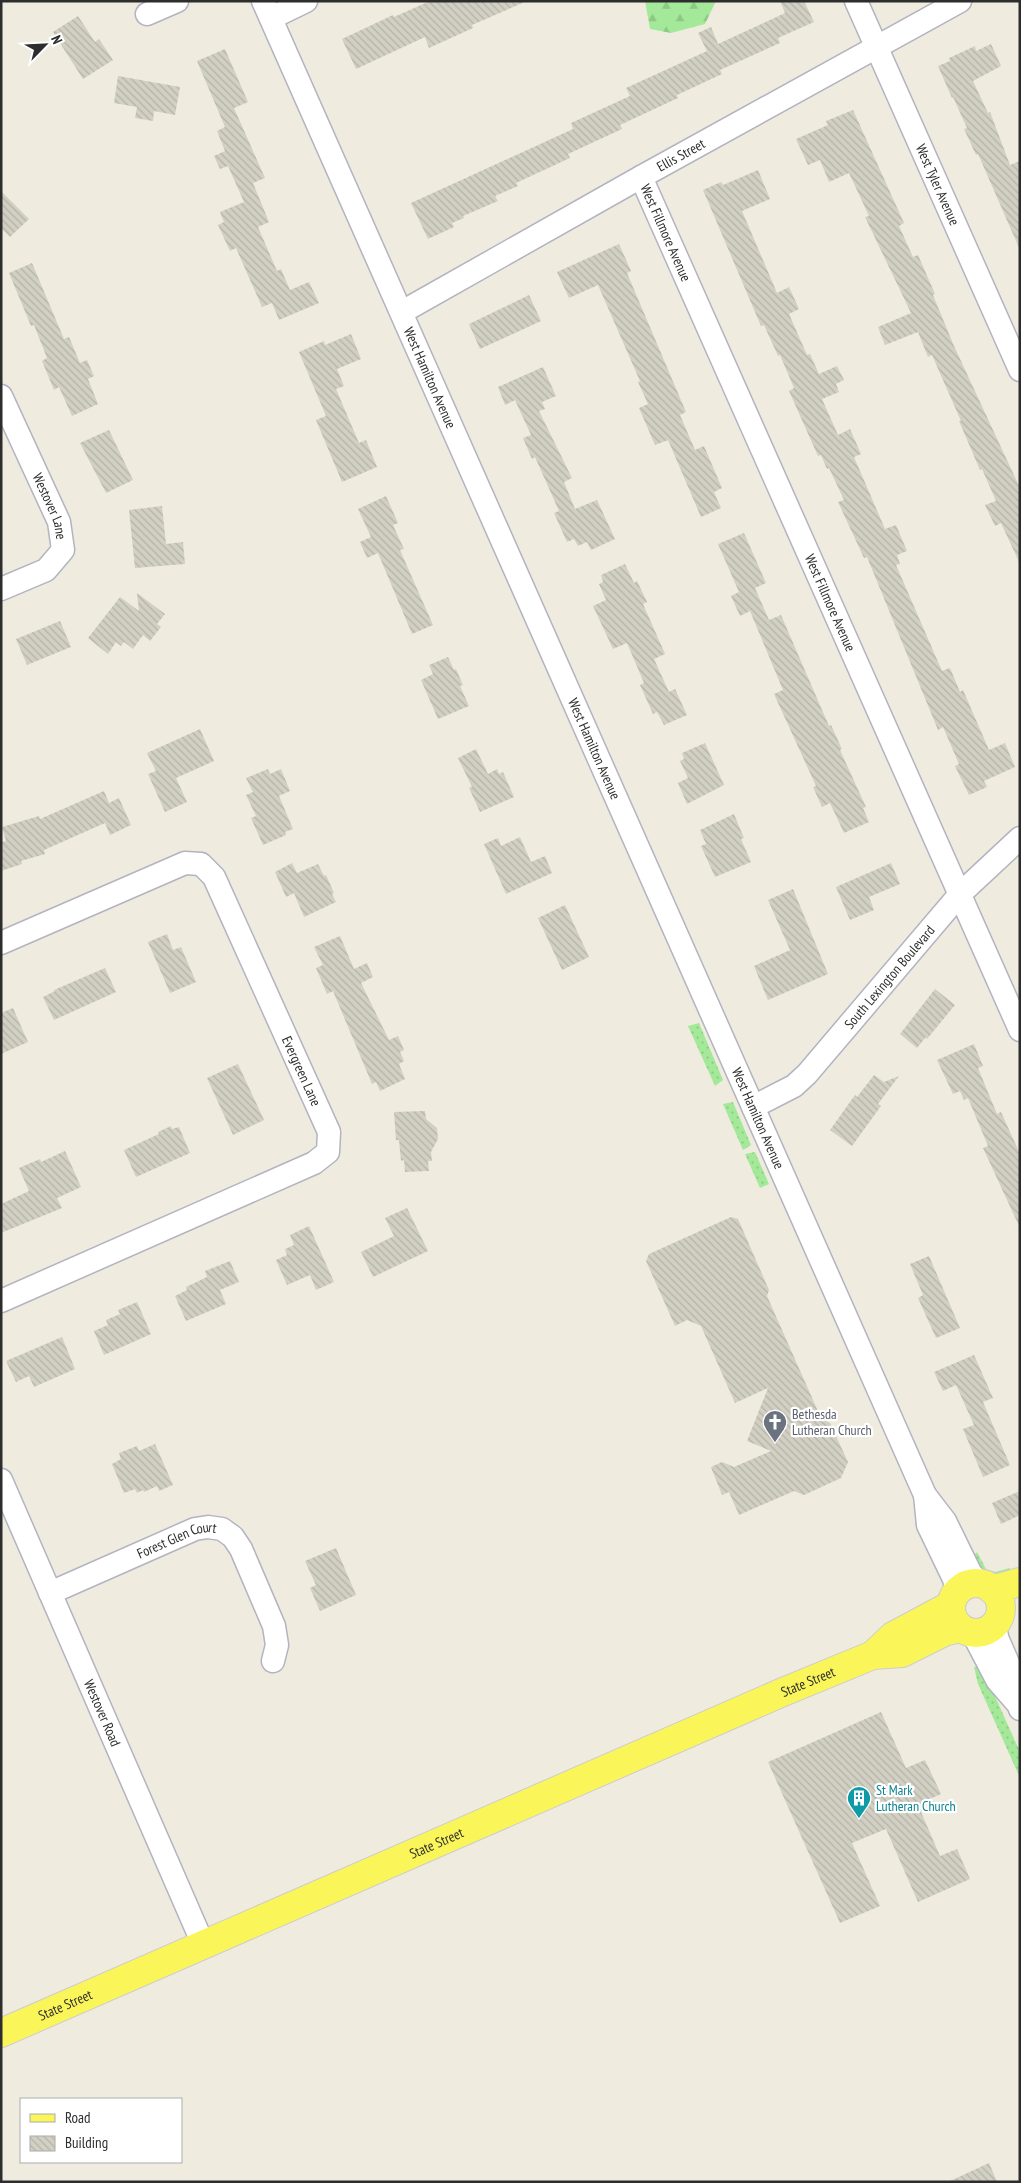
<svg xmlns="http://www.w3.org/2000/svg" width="1021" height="2183" font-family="'PT Sans Narrow',sans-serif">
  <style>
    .grass { fill: url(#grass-dots) }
    .forest { fill: url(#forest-firs) }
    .building { fill: url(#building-back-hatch) }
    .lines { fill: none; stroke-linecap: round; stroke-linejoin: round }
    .minor-casing { stroke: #b3b3c1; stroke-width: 25 }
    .major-casing { stroke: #cdcdcd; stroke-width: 30 }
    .minor { stroke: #fff; stroke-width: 22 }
    .major { stroke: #faf65a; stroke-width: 28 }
    .labels { text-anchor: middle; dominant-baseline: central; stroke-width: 4.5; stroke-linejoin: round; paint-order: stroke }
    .street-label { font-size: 14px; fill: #2d2d2d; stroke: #fff }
    .worship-label { font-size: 14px; fill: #5b616d; stroke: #fff; text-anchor: start }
    .culture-label { font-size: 14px; fill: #0d838f; stroke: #fff; text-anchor: start }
  </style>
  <defs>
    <pattern id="grass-dots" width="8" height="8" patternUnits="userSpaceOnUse" patternTransform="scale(1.25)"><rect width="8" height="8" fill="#a3e999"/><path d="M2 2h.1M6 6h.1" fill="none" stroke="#8dc884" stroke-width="1.8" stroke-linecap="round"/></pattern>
    <pattern id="forest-firs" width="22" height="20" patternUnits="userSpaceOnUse" patternTransform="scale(1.25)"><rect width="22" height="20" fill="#a3e999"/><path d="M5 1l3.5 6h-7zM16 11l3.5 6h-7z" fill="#8dc884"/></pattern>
    <pattern id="building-back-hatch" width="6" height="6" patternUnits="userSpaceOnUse" patternTransform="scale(1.25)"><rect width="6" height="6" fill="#d2d0c3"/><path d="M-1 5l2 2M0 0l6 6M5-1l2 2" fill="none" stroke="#b5b3a8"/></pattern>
  </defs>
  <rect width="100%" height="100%" fill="#efecdf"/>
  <g class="grass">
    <path d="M699,1023L723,1080L715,1086L688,1026Z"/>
    <path d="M733,1102L751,1145L743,1150L723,1104Z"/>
    <path d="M755,1152L769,1184L760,1188L745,1154Z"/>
    <path d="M977,1552L986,1569L995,1572L1010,1568L1012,1574C985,1579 987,1579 972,1557Z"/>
    <path d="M981,1665L1020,1752V1778L978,1684L974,1667Z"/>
  </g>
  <path class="forest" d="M645,1H716L705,24L671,33L650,29Z"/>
  <g class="building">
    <path d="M430,1H527L472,25L473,28L429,48L425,37L356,69L342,39L393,15L394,17Z"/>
    <path d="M780,1H804L814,22L778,38L780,43L720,70L722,74L677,95L678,98L620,125L622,129L568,154L570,158L516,183L518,186L495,196L498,201L463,216L464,218L452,223L454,227L428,239L411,203L573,129L571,123L630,96L626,88L707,51L698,33L711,27L718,44L785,13Z"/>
    <path d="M78,16L95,42L99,39L113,60L83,79L53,32Z"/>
    <path d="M991,44L1001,66L973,81L988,113L990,112L1010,165L1020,161V250L982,163L978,154L976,155L964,129L967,128L953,97L952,98L938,66L950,61L949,58L975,46L976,51Z"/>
    <path d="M225,49L248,102L234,108L265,178L253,183L269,222L258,227L277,271L281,269L290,290L309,282L319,303L279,320L272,303L262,307L236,248L230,251L218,225L224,222L220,212L244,202L228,166L220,169L214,156L225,151L217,131L225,127L197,61Z"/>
    <path d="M118,76L180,87L175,115L154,111L153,121L135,118L137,107L114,103Z"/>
    <path d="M853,110L904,223L899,226L913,257L918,255L935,294L933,295L954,346L1020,488V564L1001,523L995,526L985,505L996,501L982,469L980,470L959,421H961L932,355L928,357L918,332L885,345L878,327L911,313L865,217L869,216L849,173L829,182L820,160L808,165L796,139L828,125L826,121Z"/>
    <path d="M758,170L770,199L742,211L777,293L789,287L799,309L789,314L807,355L810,354L819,374L837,366L844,380L836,384L839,392L822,399L838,435L850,429L861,454L854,457L885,529L896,525L907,551L897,555L900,564L896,565L942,671L950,668L960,692L963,690L989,750L1005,743L1015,767L984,781L987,787L969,795L955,766L959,764L943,727L938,730L867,557L864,558L838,502L844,500L829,468L827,469L821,455L818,456L789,391L794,388L780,355L778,356L764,325L761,326L703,190L721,182L723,185Z"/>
    <path d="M1,191L29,219L10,237L1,228Z"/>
    <path d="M619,244L631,271L627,273L686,412L680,415L695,450L704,446L722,488L714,492L721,508L701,517L668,440L655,445L639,408L648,404L638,382L640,381L598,285L569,298L557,272Z"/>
    <path d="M32,263L64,339L69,337L80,363L87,360L94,376L88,379L98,404L72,416L59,387L54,390L42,361L47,358L34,325L31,326L9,273Z"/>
    <path d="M529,295L541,321L480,349L469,324Z"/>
    <path d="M351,334L361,359L337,369L344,386L336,389L359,443L366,440L377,467L342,482L316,420L326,416L299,352L324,341L325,345Z"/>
    <path d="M543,367L556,396L542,402L545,409L539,411L572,478L564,482L575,509L597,500L615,539L591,550L587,542L578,546L574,539L567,542L554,513L559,511L535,457L532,459L523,438L531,435L515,400L505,405L498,387Z"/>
    <path d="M109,430L133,480L106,493L80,443Z"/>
    <path d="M386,496L398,523L393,525L404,549L400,550L433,625L412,634L378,553L367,558L360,542L371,537L358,509Z"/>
    <path d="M162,506L166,544L183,542L185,564L135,568L129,510Z"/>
    <path d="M744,533L766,583L755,588L769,620L781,615L829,726L831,725L842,749L840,750L866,807L863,808L869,822L844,833L830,803L822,807L813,787L816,786L774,694L783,690L750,611L740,616L731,596L739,592L718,544Z"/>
    <path d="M625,564L634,583L637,581L647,602L643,604L665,654L654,659L669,692L675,689L687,715L664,725L657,712L653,714L640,685L644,683L627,643L613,649L593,606L606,600L599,584L603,582L601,575Z"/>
    <path d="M137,593L165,614L157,624L161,627L150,641L143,635L133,649L124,642L121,646L116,642L108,654L88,638L120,597L139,611Z"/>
    <path d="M60,621L71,647L27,665L16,639Z"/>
    <path d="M448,657L454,670L456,669L463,685L460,686L469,706L438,719L421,680L433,674L429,665Z"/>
    <path d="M200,729L214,761L176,778L187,802L165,812L148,774L156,771L147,753Z"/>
    <path d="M705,743L724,785L687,804L678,783L688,778L680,761L684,759L682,753Z"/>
    <path d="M476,749L488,774L497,769L499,774L503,772L514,797L480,812L469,788L472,787L458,758Z"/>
    <path d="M268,769L270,774L281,769L290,791L279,796L293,829L285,832L286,835L263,845L251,818L256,816L246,795L253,792L246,778Z"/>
    <path d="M104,791L109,803L119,798L131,825L110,835L105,823L44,850L45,854L21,861L22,864L1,871V842L6,841L2,827L39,816L40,819Z"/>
    <path d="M734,814L744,838L741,839L751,862L715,877L701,846L706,844L700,830Z"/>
    <path d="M520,837L531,862L545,856L552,873L506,894L484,844L498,838L501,846Z"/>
    <path d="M292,863L297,873L318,864L324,876L326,875L334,893L332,894L336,902L304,917L294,893L286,897L275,872Z"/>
    <path d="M891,863L900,884L869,897L874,910L850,920L836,887Z"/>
    <path d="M793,889L828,974L768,1000L754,966L790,950L768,900Z"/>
    <path d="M565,905L589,957L562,970L538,918Z"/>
    <path d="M167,934L173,950L181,947L196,982L170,993L148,942Z"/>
    <path d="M340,936L354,969L367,963L373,977L361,983L389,1040L398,1036L404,1050L400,1052L404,1061L399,1064L405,1079L380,1091L376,1082L372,1084L333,991L327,994L316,968L323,965L314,947Z"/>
    <path d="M105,968L116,992L54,1020L43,997L55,991L54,990Z"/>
    <path d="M935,989L955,1005L927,1039L926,1037L917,1048L900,1034Z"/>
    <path d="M13,1008L28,1042L1,1054V1013Z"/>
    <path d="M974,1044L983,1066L978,1068L997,1114L1001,1112L1020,1154V1228L983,1148L988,1146L968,1098L964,1100L960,1091L953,1094L937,1060Z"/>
    <path d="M238,1064L264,1120L233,1135L207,1078Z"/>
    <path d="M874,1075L884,1082L899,1076L878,1104L881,1106L852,1146L830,1130L855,1095L857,1097Z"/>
    <path d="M425,1111L426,1119L437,1128L438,1139L431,1152L432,1161H428L429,1171L405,1172L404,1160L401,1161L399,1140H396L394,1112Z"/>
    <path d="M171,1126L172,1129L179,1127L190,1153L136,1177L124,1150L159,1134L158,1132Z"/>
    <path d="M65,1151L81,1187L57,1198L62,1208L1,1233V1204L29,1191L19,1168L40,1159L41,1162Z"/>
    <path d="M407,1208L428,1251L373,1277L361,1252L394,1236L385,1218Z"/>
    <path d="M731,1217L738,1219L769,1290L767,1296L821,1418L830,1423L848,1462L841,1478L804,1495L794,1491L739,1515L729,1492L722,1495L711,1467L722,1462L734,1467L771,1451L747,1441L768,1388L735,1403L701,1326L687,1320L675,1326L646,1261L649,1254Z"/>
    <path d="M309,1226L334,1282L316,1290L310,1275L287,1285L276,1260L287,1255L285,1249L294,1245L290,1235Z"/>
    <path d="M929,1256L960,1328L936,1338L918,1298L923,1295L910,1264Z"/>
    <path d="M230,1261L239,1282L220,1290L226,1304L186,1321L175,1296L187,1290L186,1287L207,1277L205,1271Z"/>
    <path d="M137,1302L151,1334L104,1355L94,1331L108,1325L106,1320L120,1314L118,1310Z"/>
    <path d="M62,1337L75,1369L34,1387L29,1376L16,1382L6,1361Z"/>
    <path d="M974,1355L993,1398L983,1402L1010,1465L983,1477L963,1429L974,1425L956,1385L943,1391L934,1372Z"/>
    <path d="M155,1444L173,1485L159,1491L157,1486L144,1492L143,1490L137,1493L135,1489L124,1493L112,1464L121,1459L119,1453L137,1446L139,1451Z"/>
    <path d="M1020,1491V1515L1001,1524L992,1503Z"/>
    <path d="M336,1548L356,1595L320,1611L310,1588L316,1585L305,1561Z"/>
    <path d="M881,1712L906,1768L925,1760L941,1794L921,1803L925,1810L921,1812L940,1856L957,1849L970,1879L918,1902L886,1829L852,1843L880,1906L840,1923L768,1762Z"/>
    <path d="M989,2163L997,2182H948Z"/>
  </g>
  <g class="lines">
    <g class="minor-casing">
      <g id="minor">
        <path id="s1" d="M263,1L925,1495L945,1521L970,1572L978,1583"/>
        <path id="s2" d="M856,1L1020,370"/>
        <path d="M147,14L177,1"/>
        <path d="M271,18L306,1"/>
        <path id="s3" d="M641,177L1020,1030"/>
        <path id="s4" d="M402,312L641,177L960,1"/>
        <path id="s5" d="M1,396L59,522L63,550L46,570L1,589"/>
        <path id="s6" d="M1,943L185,863L201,864L214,877L329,1132L328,1152L314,1163L1,1301"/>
        <path id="s7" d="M753,1107L794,1086L807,1074L960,894L1020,838"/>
        <path id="s8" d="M1,1480L203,1944"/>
        <path d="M925,1495L928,1525L954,1579L957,1593"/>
        <path id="s9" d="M50,1593L195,1529L208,1527L222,1529L233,1537L241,1549L274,1626L277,1645L273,1661"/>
        <path d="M994,1625L998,1640L1012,1672L1020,1709"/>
        <path d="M973,1634L997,1680L1017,1703"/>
      </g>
    </g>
    <g class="major-casing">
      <g id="major">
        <circle cx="976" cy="1608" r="25"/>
        <path d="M992,1590L1020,1582"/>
        <path d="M873,1655L893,1636L951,1605"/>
        <path id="s10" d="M1,2033L783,1692L873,1655L902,1653L944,1632L960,1628"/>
      </g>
    </g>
    <use href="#minor" class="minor"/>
    <use href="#major" class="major"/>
  </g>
  <defs>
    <g id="church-pin" transform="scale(1.25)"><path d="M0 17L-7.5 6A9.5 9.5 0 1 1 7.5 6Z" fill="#6b7280" stroke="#fff"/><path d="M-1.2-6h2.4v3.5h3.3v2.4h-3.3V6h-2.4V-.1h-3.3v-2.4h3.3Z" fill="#fff"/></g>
    <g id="building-pin" transform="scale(1.25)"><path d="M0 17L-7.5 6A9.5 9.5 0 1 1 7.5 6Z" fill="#0f9aa8" stroke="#fff"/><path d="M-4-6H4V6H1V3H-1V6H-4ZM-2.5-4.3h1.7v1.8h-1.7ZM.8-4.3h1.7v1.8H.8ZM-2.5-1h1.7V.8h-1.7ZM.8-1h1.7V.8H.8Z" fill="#fff"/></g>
  </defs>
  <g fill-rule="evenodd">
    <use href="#church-pin" x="775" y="1422"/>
    <use href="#building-pin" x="859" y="1798"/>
  </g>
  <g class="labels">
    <g class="street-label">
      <text stroke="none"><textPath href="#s4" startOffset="320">Ellis Street</textPath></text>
      <text stroke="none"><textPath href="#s2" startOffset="201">West Tyler Avenue</textPath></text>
      <text stroke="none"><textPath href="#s3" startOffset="61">West Fillmore Avenue</textPath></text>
      <text stroke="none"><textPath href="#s1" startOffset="412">West Hamilton Avenue</textPath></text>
      <text stroke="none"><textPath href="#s5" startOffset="121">Westover Lane</textPath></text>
      <text stroke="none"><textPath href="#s3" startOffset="466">West Fillmore Avenue</textPath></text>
      <text stroke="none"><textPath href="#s1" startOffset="818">West Hamilton Avenue</textPath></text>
      <text stroke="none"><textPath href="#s7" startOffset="191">South Lexington Boulevard</textPath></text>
      <text stroke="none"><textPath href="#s6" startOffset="448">Evergreen Lane</textPath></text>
      <text stroke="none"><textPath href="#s1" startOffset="1222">West Hamilton Avenue</textPath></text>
      <text stroke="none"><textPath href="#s9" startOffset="138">Forest Glen Court</textPath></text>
      <text stroke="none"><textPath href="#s10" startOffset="880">State Street</textPath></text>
      <text stroke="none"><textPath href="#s8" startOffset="254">Westover Road</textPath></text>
      <text stroke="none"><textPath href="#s10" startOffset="475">State Street</textPath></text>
      <text stroke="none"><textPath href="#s10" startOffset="70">State Street</textPath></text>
    </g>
    <g class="worship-label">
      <text x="792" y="1414">Bethesda<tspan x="792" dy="16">Lutheran Church</tspan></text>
    </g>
    <g class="culture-label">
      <text x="876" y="1790">St Mark<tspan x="876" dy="16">Lutheran Church</tspan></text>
    </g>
  </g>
  <rect width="1021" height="2183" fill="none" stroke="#2d2d2d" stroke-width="5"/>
  <rect x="20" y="2098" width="162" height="65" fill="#ffffff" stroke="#ababab"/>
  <rect x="30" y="2114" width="25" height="8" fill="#faf65a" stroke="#ababab"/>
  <text x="65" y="2123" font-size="15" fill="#2d2d2d">Road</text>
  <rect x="30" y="2136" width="25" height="15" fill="url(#building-back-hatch)" stroke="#ababab"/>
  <text x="65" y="2148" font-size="15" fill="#2d2d2d">Building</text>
  <g transform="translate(45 45) rotate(66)" stroke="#ffffff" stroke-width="4" paint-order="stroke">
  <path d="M0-4L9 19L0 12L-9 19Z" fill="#2d2d2d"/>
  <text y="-8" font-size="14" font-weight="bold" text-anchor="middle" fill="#2d2d2d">N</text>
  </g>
</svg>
